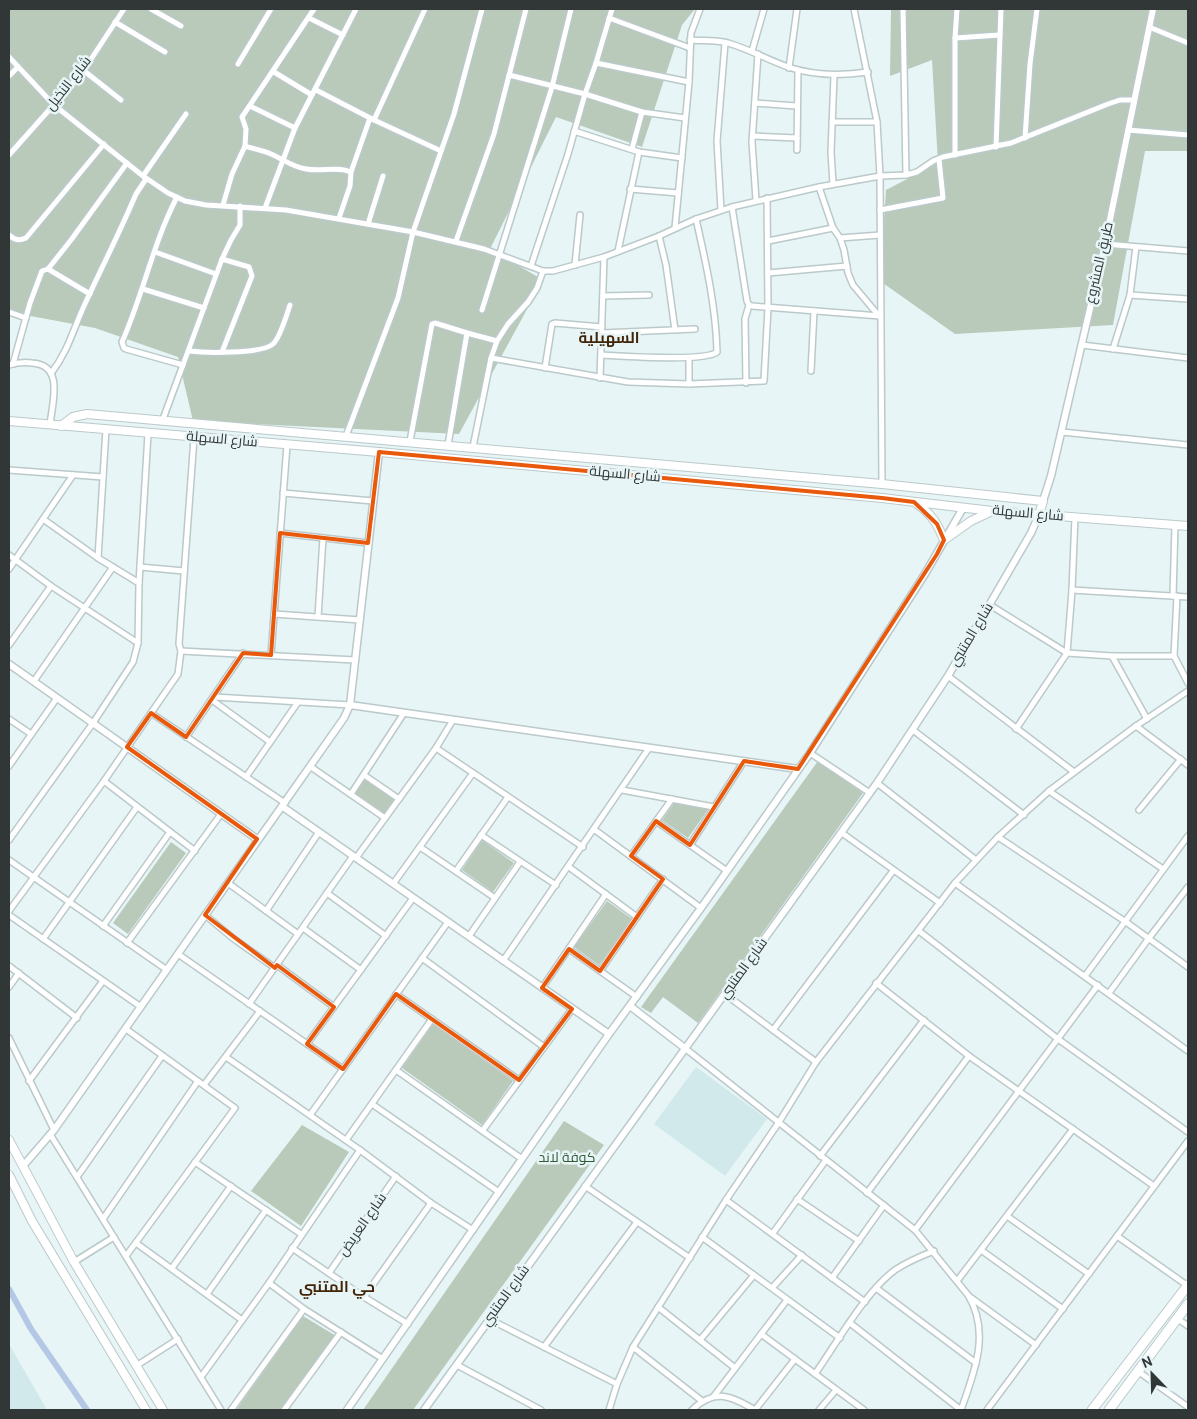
<svg xmlns="http://www.w3.org/2000/svg" width="1197" height="1419" font-family="Overpass,Cairo,sans-serif">
  <style>
    .built { fill: #d1e9eb }
    .green { fill: #bacaba }
    .lines { fill: none; stroke-linecap: round; stroke-linejoin: round }
    .canal { stroke: #b4c7e4; stroke-width: 6 }
    .minor-casing { stroke: #bbc9ca; stroke-width: 8 }
    .tertiary-casing { stroke: #bbc9ca; stroke-width: 9 }
    .secondary-casing { stroke: #bbc9ca; stroke-width: 10 }
    .trunk-casing { stroke: #bbc9ca; stroke-width: 11 }
    .minor { stroke: #fff; stroke-width: 5 }
    .tertiary { stroke: #fff; stroke-width: 6 }
    .secondary { stroke: #fff; stroke-width: 8 }
    .trunk { stroke: #fff; stroke-width: 9 }
    .marked { fill: none; stroke: #e8590c; stroke-width: 4; stroke-linejoin: round }
    .labels { text-anchor: middle; dominant-baseline: central; stroke-width: 5; stroke-linejoin: round; paint-order: stroke }
    .street-label { font-size: 14px; fill: #313737; stroke: #e7f5f7 }
    .park-label { font-size: 14px; fill: #335b36; stroke: #e7f5f7 }
    .neighbourhood-label { font-size: 15px; font-weight: bold; fill: #422508; stroke: #e7f5f7 }
  </style>
  <rect width="100%" height="100%" fill="#e7f5f7"/>
  <g class="built">
    <path d="M696,1067L767,1119L725,1176L654,1124Z"/>
    <path d="M9,1344L47,1410H9Z"/>
  </g>
  <g class="green">
    <path d="M9,9H695L682,25L642,147L556,117L490,249L543,280L459,434L193,421L178,357L95,328L9,312Z"/>
    <path d="M891,9H1188V151H1145L1113,325L955,334L880,281L886,190L938,163L932,60L890,76Z"/>
    <path d="M818,761L863,793L698,1023L663,997L651,1013L641,1007Z"/>
    <path d="M365,779L395,800L384,815L355,793Z"/>
    <path d="M674,803L709,808L688,838L662,820Z"/>
    <path d="M482,840L514,863L493,892L462,870Z"/>
    <path d="M171,842L186,853L128,934L113,923Z"/>
    <path d="M607,901L632,919L599,965L574,947Z"/>
    <path d="M433,1024L513,1081L482,1125L402,1068Z"/>
    <path d="M564,1121L604,1145L413,1410H363Z"/>
    <path d="M302,1125L349,1152L301,1226L251,1191Z"/>
    <path d="M303,1316L336,1336L281,1410H236Z"/>
  </g>
  <g class="lines">
    <path class="canal" d="M9,1289L31,1329L87,1410"/>
    <g class="minor-casing">
      <g id="minor">
        <path d="M151,9L181,26"/>
        <path d="M854,9L877,122L880,176L882,484"/>
        <path d="M903,9L906,175"/>
        <path d="M309,18L343,35"/>
        <path d="M609,18L690,48"/>
        <path d="M115,22L165,52"/>
        <path d="M1149,27L1188,43"/>
        <path d="M955,38L1000,35"/>
        <path d="M690,40C702,41 716,40 728,43C749,49 768,60 788,67C815,76 841,76 868,72"/>
        <path d="M752,51L764,9"/>
        <path d="M9,57L54,105L143,176L168,193L185,201L206,205L286,210L413,232L484,249L543,271H553L604,257L659,236L696,219L732,207L819,187L880,176L906,175L917,172L933,161L943,157L1011,143L1108,104L1120,100H1134"/>
        <path d="M596,63L689,82"/>
        <path d="M238,64L271,9"/>
        <path d="M789,68L797,9"/>
        <path d="M83,70L121,100"/>
        <path d="M274,72L312,95"/>
        <path d="M509,75L585,94L642,112L685,118"/>
        <path d="M9,76L18,67"/>
        <path d="M316,90L374,120L441,151"/>
        <path d="M755,103L796,106"/>
        <path d="M250,106L295,128"/>
        <path d="M374,120L425,9"/>
        <path d="M832,122H877"/>
        <path d="M1128,130L1188,135"/>
        <path d="M574,131L639,152L682,158"/>
        <path d="M753,136L797,138"/>
        <path d="M1025,138L1030,64L1037,9"/>
        <path d="M245,146L246,129L242,117L314,9"/>
        <path d="M996,147L1001,9"/>
        <path d="M632,149L642,112"/>
        <path d="M797,150L798,70"/>
        <path d="M9,155L82,73L124,9"/>
        <path d="M955,155V38L957,9"/>
        <path d="M351,172L370,118"/>
        <path d="M143,176L186,114"/>
        <path d="M833,184L831,152L834,76"/>
        <path d="M819,187L833,228L840,238L844,250L848,273L853,285L879,316"/>
        <path d="M630,189L678,193"/>
        <path d="M177,197C153,243 143,295 122,342L124,348L126,349L183,365"/>
        <path d="M756,200L752,142L758,54"/>
        <path d="M223,205L232,174L245,146C253,149 262,150 271,154C283,159 292,167 306,169C322,172 337,166 351,172L350,186L339,218"/>
        <path d="M732,207L747,301L749,305L745,319L746,383"/>
        <path d="M265,208L295,128L356,9"/>
        <path d="M721,210L717,141L725,43"/>
        <path d="M880,210L943,198L939,159"/>
        <path d="M368,224L383,176"/>
        <path d="M675,228L689,82L691,33L700,9"/>
        <path d="M9,235C15,240 19,241 26,238L104,144"/>
        <path d="M659,236L666,265L675,330"/>
        <path d="M840,238L880,235"/>
        <path d="M456,241L494,134L526,9"/>
        <path d="M768,241L833,228"/>
        <path d="M1105,244L1188,251"/>
        <path d="M1136,247L1130,295L1188,299"/>
        <path d="M618,251L639,152"/>
        <path d="M155,252L216,274"/>
        <path d="M575,265L580,215"/>
        <path d="M531,266L568,154L585,94L596,63L612,9"/>
        <path d="M48,269L90,294"/>
        <path d="M768,273L847,266"/>
        <path d="M143,289L204,308"/>
        <path d="M603,296L649,295"/>
        <path d="M749,305L752,306L880,316"/>
        <path d="M482,310L552,87L571,9"/>
        <path d="M9,312L26,318"/>
        <path d="M602,333L695,329"/>
        <path d="M1082,345L1188,358"/>
        <path d="M1113,349L1130,295"/>
        <path d="M189,351C205,353 262,354 273,344C280,338 287,314 290,305"/>
        <path d="M222,352L252,276L249,267L222,259"/>
        <path d="M602,355C622,356 705,362 717,352C716,307 706,263 696,219"/>
        <path d="M491,358L628,382L689,384L764,381L768,308L767,198"/>
        <path d="M689,358V384"/>
        <path d="M13,364L30,303L42,271L48,269L71,240L127,163"/>
        <path d="M9,365C16,363 25,362 32,363C65,365 52,403 50,425"/>
        <path d="M545,368L552,324L555,323L602,327"/>
        <path d="M811,371L814,311"/>
        <path d="M52,372C68,351 73,330 84,306C101,269 120,232 136,194L146,179"/>
        <path d="M600,378L604,257"/>
        <path d="M163,419L222,259L231,240L240,225V206"/>
        <path d="M1062,432L1188,445"/>
        <path d="M346,436L398,298L413,232L454,114L482,9"/>
        <path d="M410,441L432,324L435,323L467,333L497,341"/>
        <path d="M448,445L467,333"/>
        <path d="M473,447L491,358L497,341L508,324L528,302L537,288L543,271"/>
        <path d="M9,470L103,477"/>
        <path d="M283,493L373,501"/>
        <path d="M43,519L98,558L139,583"/>
        <path d="M280,533L368,543"/>
        <path d="M9,555L51,586L138,643"/>
        <path d="M98,558L106,429"/>
        <path d="M140,567L184,571"/>
        <path d="M9,569L73,475"/>
        <path d="M1072,590L1188,597"/>
        <path d="M1173,596L1175,525"/>
        <path d="M1177,596L1174,656L1188,683"/>
        <path d="M990,605L1067,653L1112,656H1174"/>
        <path d="M274,614L360,620"/>
        <path d="M318,617L323,538"/>
        <path d="M9,645L51,586"/>
        <path d="M181,651L355,660"/>
        <path d="M271,655L287,445"/>
        <path d="M1112,656L1147,719"/>
        <path d="M948,676L1074,772"/>
        <path d="M34,681L113,567"/>
        <path d="M215,697L350,705"/>
        <path d="M212,700L270,742"/>
        <path d="M151,713L285,803"/>
        <path d="M9,719L31,734"/>
        <path d="M1136,726L1188,765"/>
        <path d="M1016,729L1067,653L1072,590L1075,517"/>
        <path d="M913,730L1024,815"/>
        <path d="M186,737L243,653"/>
        <path d="M436,748L583,847"/>
        <path d="M810,753L870,793"/>
        <path d="M9,766L57,698"/>
        <path d="M311,767L385,818"/>
        <path d="M364,775L399,799"/>
        <path d="M246,777L298,702"/>
        <path d="M104,781L195,851"/>
        <path d="M877,783L976,860"/>
        <path d="M622,790L714,807"/>
        <path d="M1049,791L1163,869"/>
        <path d="M351,794L404,713"/>
        <path d="M1139,810L1181,759"/>
        <path d="M656,821L727,871"/>
        <path d="M595,830L701,908"/>
        <path d="M842,833L940,903"/>
        <path d="M481,835L556,885"/>
        <path d="M998,837L1126,922L1188,967"/>
        <path d="M9,840L93,723L133,662L138,643L139,583L148,434"/>
        <path d="M690,845L744,761"/>
        <path d="M420,847L495,898"/>
        <path d="M631,856L672,799"/>
        <path d="M356,858L436,748L453,720"/>
        <path d="M9,860L167,970"/>
        <path d="M569,867L637,917"/>
        <path d="M456,871L508,797"/>
        <path d="M228,883L298,934"/>
        <path d="M955,883L1188,1051"/>
        <path d="M393,884L473,773"/>
        <path d="M327,893L386,936"/>
        <path d="M9,911L104,781L178,674L181,651L179,644L194,438"/>
        <path d="M266,911L319,832"/>
        <path d="M9,915L141,1007"/>
        <path d="M205,915L234,939L275,968"/>
        <path d="M103,926L170,832"/>
        <path d="M303,928L361,970"/>
        <path d="M919,931L1058,1039L1188,1132"/>
        <path d="M469,936L520,862"/>
        <path d="M43,939L137,807"/>
        <path d="M127,943L221,814"/>
        <path d="M569,949L637,997"/>
        <path d="M178,954L343,1069"/>
        <path d="M422,958L544,1047"/>
        <path d="M503,961L649,748"/>
        <path d="M277,965L334,1007"/>
        <path d="M9,966L77,1018"/>
        <path d="M600,971L663,879"/>
        <path d="M1085,976L1188,836"/>
        <path d="M876,983L969,1056L1154,1186"/>
        <path d="M9,987L19,973"/>
        <path d="M542,988L606,894"/>
        <path d="M1109,993L1149,938L1188,887"/>
        <path d="M396,994L519,1080"/>
        <path d="M725,994L816,1062"/>
        <path d="M249,1004L353,856"/>
        <path d="M126,1029L235,1108L126,1256"/>
        <path d="M773,1030L893,871"/>
        <path d="M9,1038L54,1130"/>
        <path d="M307,1044L413,898"/>
        <path d="M686,1049L915,1230L968,1295C991,1333 974,1373 961,1410L850,1323"/>
        <path d="M226,1057L360,1150L431,1203L473,1230"/>
        <path d="M396,1070L522,1159"/>
        <path d="M29,1081L103,981"/>
        <path d="M204,1085L260,1011"/>
        <path d="M372,1104L499,1192"/>
        <path d="M310,1115L448,922"/>
        <path d="M483,1130L572,1009"/>
        <path d="M50,1134L221,1410"/>
        <path d="M346,1140L432,1019"/>
        <path d="M820,1156L924,1020"/>
        <path d="M195,1162L301,1234"/>
        <path d="M77,1177L162,1056"/>
        <path d="M585,1186L690,1258"/>
        <path d="M867,1193L969,1056"/>
        <path d="M797,1199L859,1241"/>
        <path d="M726,1200L865,1302"/>
        <path d="M1007,1216L1089,1274"/>
        <path d="M103,1219L198,1081"/>
        <path d="M915,1230L1098,985"/>
        <path d="M773,1233L826,1160"/>
        <path d="M1117,1236L1188,1286"/>
        <path d="M702,1237L840,1338"/>
        <path d="M136,1243L242,1320"/>
        <path d="M292,1248L364,1297L408,1324"/>
        <path d="M981,1250L1063,1309"/>
        <path d="M74,1262L114,1237"/>
        <path d="M172,1268L231,1186"/>
        <path d="M329,1273L396,1176"/>
        <path d="M832,1278L884,1205"/>
        <path d="M957,1281L1073,1129"/>
        <path d="M269,1283L304,1309L383,1359"/>
        <path d="M772,1288L802,1255"/>
        <path d="M876,1288L976,1363"/>
        <path d="M207,1294L266,1210"/>
        <path d="M364,1297L431,1203"/>
        <path d="M970,1297L1036,1345"/>
        <path d="M658,1307L735,1368"/>
        <path d="M489,1319L617,1384"/>
        <path d="M1178,1319L1188,1326"/>
        <path d="M761,1334L864,1410"/>
        <path d="M700,1340L754,1275"/>
        <path d="M544,1347L637,1222"/>
        <path d="M633,1347L702,1401"/>
        <path d="M457,1365L541,1410"/>
        <path d="M136,1366L178,1339"/>
        <path d="M1139,1372L1188,1407"/>
        <path d="M815,1374C836,1344 866,1291 895,1270C907,1262 921,1256 934,1251"/>
        <path d="M201,1377L269,1283L360,1150"/>
        <path d="M714,1396L787,1300"/>
        <path d="M231,1410L304,1309"/>
        <path d="M284,1410L341,1332"/>
        <path d="M609,1410L617,1384L633,1347L726,1200L779,1122L816,1062L955,883L998,837L1049,791L1136,726L1188,691"/>
        <path d="M692,1410C715,1388 731,1396 755,1410"/>
        <path d="M755,1410L795,1359"/>
        <path d="M819,1410L836,1390"/>
        <path d="M987,1410L1188,1141"/>
      </g>
    </g>
    <g class="tertiary-casing">
      <g id="tertiary">
        <path d="M1043,501L1051,476L1105,244L1153,9"/>
        <path d="M9,664L257,839"/>
        <path d="M350,705L798,769"/>
        <path d="M283,807L609,1034"/>
        <path d="M630,1006L686,1049"/>
        <path d="M23,1166L54,1130L344,718L350,705L379,452"/>
        <path d="M347,1410L609,1034L701,908L810,753L925,574L963,508"/>
        <path d="M424,1410L877,783L948,676L1031,533L1039,515"/>
      </g>
    </g>
    <g class="secondary-casing">
      <g id="secondary">
        <path d="M9,421L379,452L882,498L992,511L1188,526"/>
        <path d="M61,426L73,417L87,414L882,484L1043,501L1039,515"/>
        <path d="M917,504C932,514 938,525 944,540L971,521L990,512"/>
        <path d="M9,1140L74,1262L163,1410"/>
        <path d="M9,1175L32,1221L146,1410"/>
      </g>
    </g>
    <g class="trunk-casing">
      <g id="trunk">
        <path d="M1092,1410L1188,1285"/>
        <path d="M1109,1410L1188,1304"/>
      </g>
    </g>
    <use href="#minor" class="minor"/>
    <use href="#tertiary" class="tertiary"/>
    <use href="#secondary" class="secondary"/>
    <use href="#trunk" class="trunk"/>
  </g>
  <path class="marked" d="M379,452L882,498L914,502L937,524L944,540L937,554L798,769L744,761L690,845L656,821L631,856L663,879L600,971L569,949L542,988L572,1009L519,1080L396,994L343,1069L307,1044L334,1007L277,965L275,968L205,915L257,839L127,747L151,713L186,737L243,653L271,655L280,533L368,543Z"/>
  <g class="labels">
    <g class="street-label">
      <text transform="translate(69 84) rotate(-52)">شارع النخيل</text>
      <text transform="translate(1100 263) rotate(-77)">طريق المشروع</text>
      <text transform="translate(222 440) rotate(5)">شارع السهلة</text>
      <text transform="translate(625 475) rotate(5)">شارع السهلة</text>
      <text transform="translate(1028 514) rotate(5)">شارع السهلة</text>
      <text transform="translate(972 635) rotate(-59)">شارع المتنبي</text>
      <text transform="translate(744 969) rotate(-54)">شارع المتنبي</text>
      <text transform="translate(363 1225) rotate(-55)">شارع العريض</text>
      <text transform="translate(506 1296) rotate(-54)">شارع المتنبي</text>
    </g>
    <g class="park-label">
      <text x="567" y="1158">كوفة لاند</text>
    </g>
    <g class="neighbourhood-label">
      <text x="609" y="339">السهيلية</text>
      <text x="337" y="1288">حي المتنبي</text>
    </g>
  </g>
  <rect width="1197" height="1419" fill="none" stroke="#313737" stroke-width="20"/>
  <g transform="translate(1152 1374) rotate(337)" stroke="#e7f5f7" stroke-width="4" paint-order="stroke">
  <path d="M0-4L9 19L0 12L-9 19Z" fill="#313737"/>
  <text y="-8" font-size="14" font-weight="bold" text-anchor="middle" fill="#313737">N</text>
  </g>
</svg>
